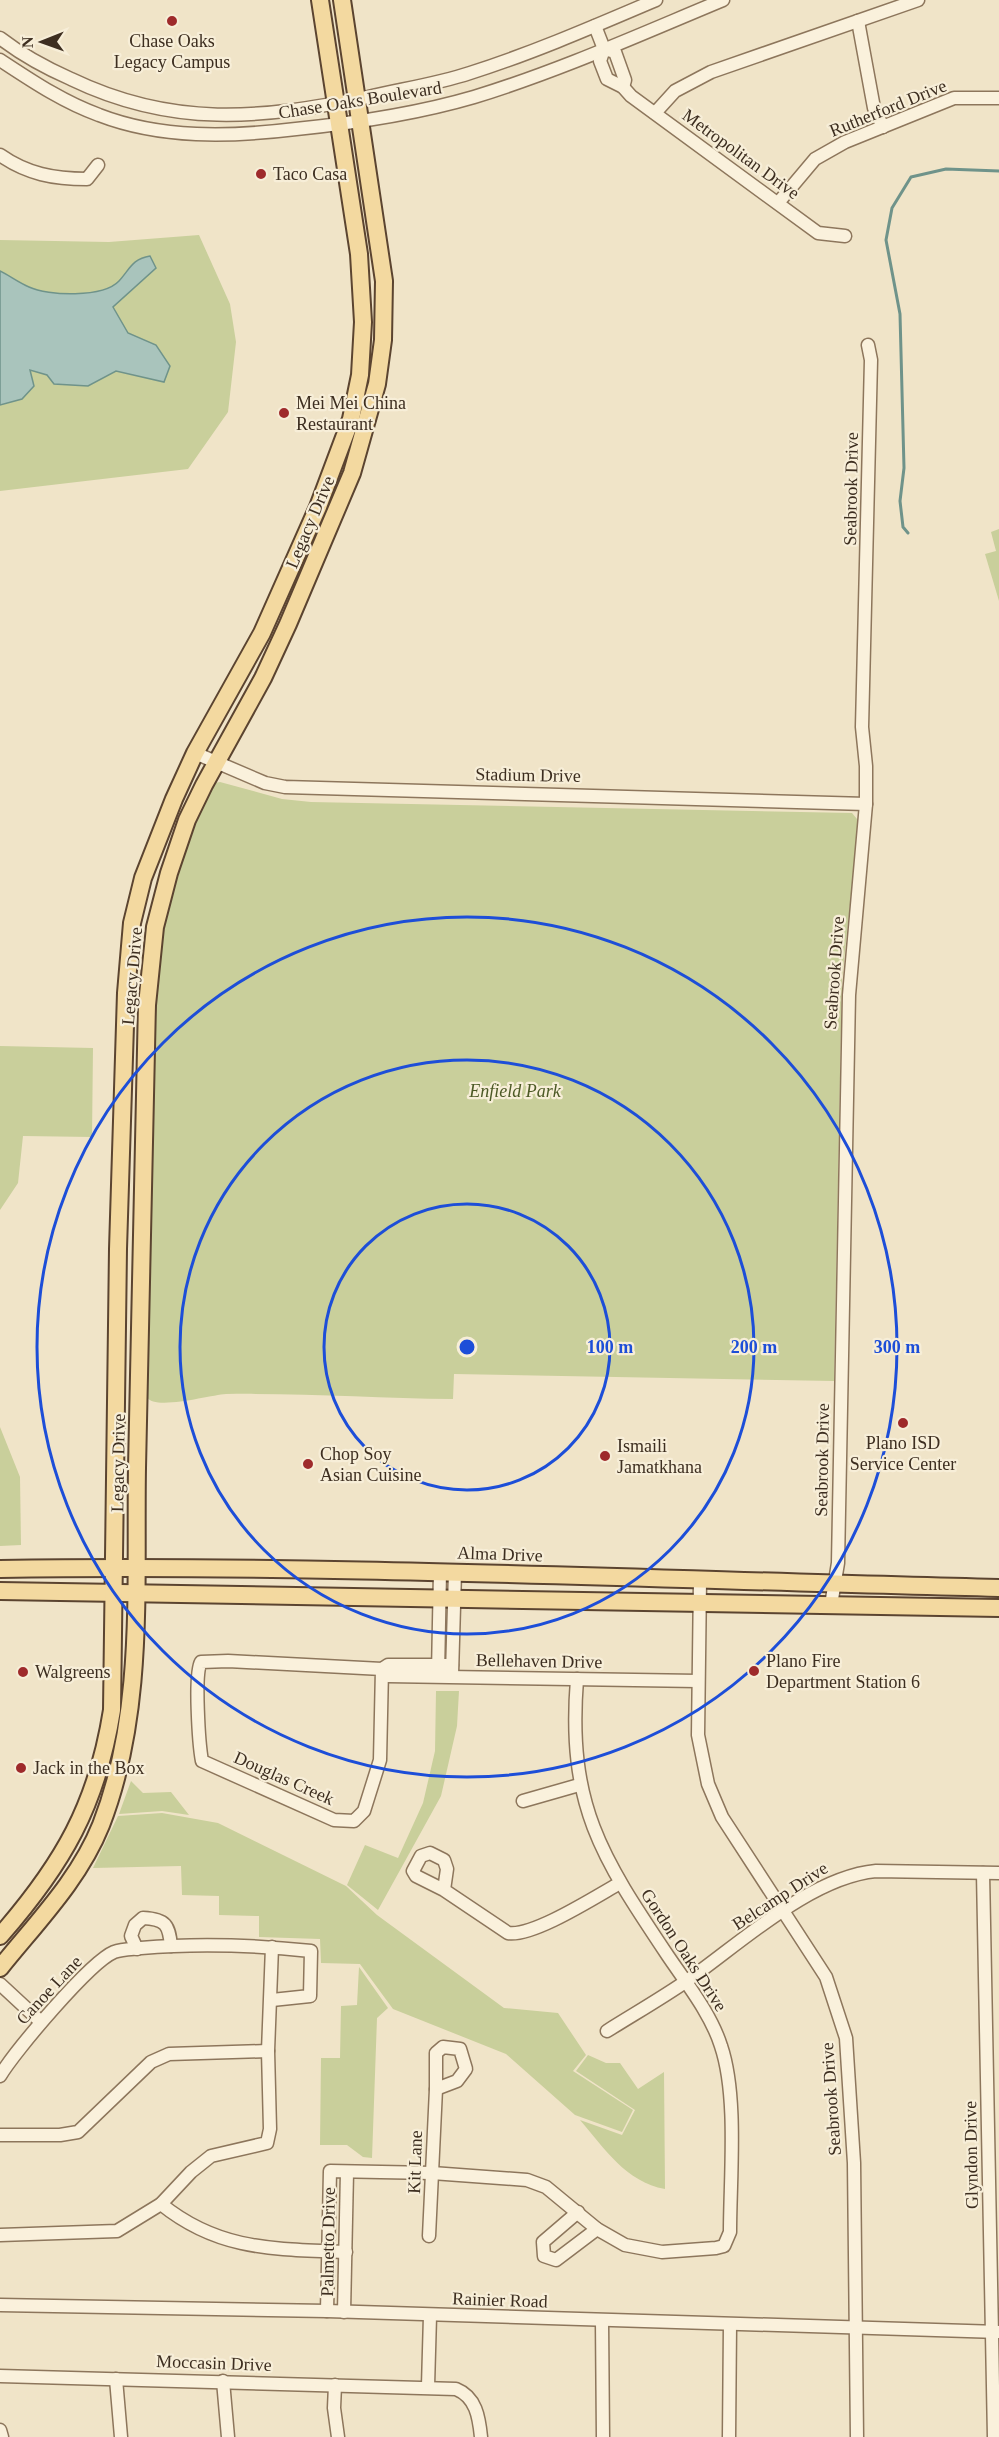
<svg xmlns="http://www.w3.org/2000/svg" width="999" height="2437" font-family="'Times New Roman',serif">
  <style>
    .green { fill: #c9cf9b }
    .water { fill: #a9c4bc; stroke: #6f938a; stroke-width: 1.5 }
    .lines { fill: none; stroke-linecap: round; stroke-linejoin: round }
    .stream { stroke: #6f938a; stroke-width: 3 }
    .minor-casing { stroke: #8d765c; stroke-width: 15 }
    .major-casing { stroke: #5b4430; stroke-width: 20 }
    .minor { stroke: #faf1dc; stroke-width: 12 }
    .major { stroke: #f3d9a0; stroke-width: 16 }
    .ring { fill: none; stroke: #1d4ed8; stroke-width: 3 }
    .poi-dot { fill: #9e2a2b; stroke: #f7eed8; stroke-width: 2 }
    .labels { text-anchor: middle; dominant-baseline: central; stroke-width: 4.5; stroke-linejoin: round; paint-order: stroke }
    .poi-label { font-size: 18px; fill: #3d2e20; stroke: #f7eed8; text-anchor: start }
    .street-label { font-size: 18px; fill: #3d2e20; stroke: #f7eed8 }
    .park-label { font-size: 18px; font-style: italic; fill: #4d5a26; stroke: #f7eed8 }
    .centre { fill: #1d4ed8; stroke: #f7eed8; stroke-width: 3 }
    .ring-label { font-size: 18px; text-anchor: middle; font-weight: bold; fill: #1d4ed8; stroke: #f7eed8; stroke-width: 4.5; stroke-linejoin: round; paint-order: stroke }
  </style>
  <rect width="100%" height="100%" fill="#f0e4c8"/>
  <g class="green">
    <path d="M199,235L230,304L236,342L228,412L188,469L0,491V240L109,242Z"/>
    <path d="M999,529V601L985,554L996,551L991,532Z"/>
    <path d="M220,782L282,799L311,802L852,813L857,819L858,832L842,977L834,1381L454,1374L453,1399C378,1398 302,1393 226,1394C210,1395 154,1411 147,1397L152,996L169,900L191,831L214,783Z"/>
    <path d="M0,1046L93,1048L92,1137L23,1136L18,1183L0,1210Z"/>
    <path d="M0,1427L20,1477L21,1545L0,1546Z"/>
    <path d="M436,1691H459L457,1726L441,1796L378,1910L347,1885L365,1845L398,1858L423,1803L435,1751Z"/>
    <path d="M131,1781L143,1793L171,1792L189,1815L162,1811L119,1814Z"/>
    <path d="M162,1813L218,1823L346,1886L377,1915L504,2008L558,2013L586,2055L573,2071L633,2110L622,2132L575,2115L506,2054L393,2009L360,1964L321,1963L320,1939L259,1937V1916L219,1915V1896L182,1895L181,1866L93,1868L118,1816Z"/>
    <path d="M359,1967L388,2008L377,2018L372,2158L363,2157L347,2145H320L321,2058H340L341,2006L357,2005Z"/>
    <path d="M588,2055L606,2063H620L638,2089L664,2072L665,2189C626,2182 605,2149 580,2120L622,2135L635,2110L576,2071Z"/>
  </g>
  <path class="water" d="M150,256L156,268L113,307L128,333L156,345L170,366L164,382L116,371L88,386L54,384L47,375L30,370L34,386L22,399L0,405V271C10,276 19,283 29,287C48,296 103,298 119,281C130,269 132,259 150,256Z"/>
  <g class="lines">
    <path class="stream" d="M908,533L903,527L900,501L904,468L900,314L886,240L892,208L911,177L946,169L999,171"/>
    <g class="minor-casing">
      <g id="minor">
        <path d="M858,21L874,108L883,127"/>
        <path d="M595,26L604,49L600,61L607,79L623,87L631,96L818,233L845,236"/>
        <path d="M0,38C22,55 46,68 71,79C173,128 260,119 368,97C402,89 437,84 470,73C533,53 595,26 656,0"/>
        <path d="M604,49L615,52L625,80L623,87"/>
        <path d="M0,60C32,81 63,102 99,115C161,139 230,137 296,129C355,123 416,114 474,97C559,71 641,34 723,0"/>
        <path d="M655,113L675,91L711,72L918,0"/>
        <path d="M0,155C27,174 54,179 87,179L98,165"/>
        <path d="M778,203L815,159L845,142L954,98H999"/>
        <path d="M195,753L265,783L285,787L866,804"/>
        <path d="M700,1581L698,1735L708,1784L722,1817L826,1977L846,2038L854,2163L857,2437"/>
        <path d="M831,1605L838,1563L849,995L866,804V766L862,727L871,360L868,345"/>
        <path d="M382,1669L380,1760L364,1811L354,1821L334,1820L202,1761C199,1745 194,1674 201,1662L228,1661L382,1669L388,1665H452"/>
        <path d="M382,1669L388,1676L698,1681"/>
        <path d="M438,1673L440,1572"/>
        <path d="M452,1674L455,1572"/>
        <path d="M523,1801L579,1785"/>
        <path d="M983,1873L994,2437"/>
        <path d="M444,1890L416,1876L413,1871L421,1856L430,1853L444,1860L447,1869L444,1890L508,1933C533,1937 595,1897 620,1883"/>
        <path d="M137,1949L131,1936L135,1925L143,1918C166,1919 169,1925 171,1946"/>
        <path d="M0,1984L41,2022"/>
        <path d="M607,2031C634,2014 662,1998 688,1980C742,1942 811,1877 876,1871L999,1873"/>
        <path d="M443,2047L460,2049L466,2069L457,2081L436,2089V2053Z"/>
        <path d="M0,2076C14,2052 90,1962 114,1952C122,1949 133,1949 141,1948C197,1943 255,1945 311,1951L310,1996L272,2000"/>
        <path d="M0,2135H60L78,2132L151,2062L169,2054L268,2051"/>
        <path d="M161,2204C219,2251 275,2249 346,2252"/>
        <path d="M578,2212L543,2242L544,2256L556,2260L597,2229"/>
        <path d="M0,2235L117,2231L161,2204L191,2172L211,2156L267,2143L270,2129L268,2051L272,1947"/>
        <path d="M429,2236L436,2089"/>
        <path d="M0,2305L327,2311L999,2332"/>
        <path d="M327,2311L330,2171L432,2173L527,2180L546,2187L597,2229L625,2245L662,2252L716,2248L724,2246L730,2232C730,2178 738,2096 721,2046C711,2014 687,1984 668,1956C601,1856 567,1805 577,1679"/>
        <path d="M344,2312L347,2172"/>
        <path d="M602,2321L603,2437"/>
        <path d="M0,2376L456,2389C476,2397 479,2417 481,2437"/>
        <path d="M116,2379L121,2437"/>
        <path d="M223,2381L228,2437"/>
        <path d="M335,2385L334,2408L338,2437"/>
        <path d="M428,2386L430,2316"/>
        <path d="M0,2430L2,2437"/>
        <path d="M729,2437L730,2325"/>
      </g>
    </g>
    <g class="major-casing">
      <g id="major">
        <path d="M0,1569C333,1564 666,1580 999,1588"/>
        <path d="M0,1591L999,1608"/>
        <path d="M0,1936C63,1864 97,1805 112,1710L118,1249L126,993L132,923L143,878L174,799L195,753L262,633L318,507L351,419L360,375L363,322L359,254L320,0"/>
        <path d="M0,1968C36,1923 79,1880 101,1825C145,1712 135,1587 137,1468C140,1313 143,1159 147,1005L155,927L169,873L187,820L204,785L263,678L288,624L352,473L377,384L383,340L384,281L342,0"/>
      </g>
    </g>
    <use href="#minor" class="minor"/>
    <use href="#major" class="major"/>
  </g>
  <g class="ring">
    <circle cx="467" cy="1347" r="143"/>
    <circle cx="467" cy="1347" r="287"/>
    <circle cx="467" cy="1347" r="430"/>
  </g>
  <g class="poi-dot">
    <circle cx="172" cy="21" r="6"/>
    <circle cx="261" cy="174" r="6"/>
    <circle cx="284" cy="413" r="6"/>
    <circle cx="903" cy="1423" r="6"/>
    <circle cx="605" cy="1456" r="6"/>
    <circle cx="308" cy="1464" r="6"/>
    <circle cx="754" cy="1671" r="6"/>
    <circle cx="23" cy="1672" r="6"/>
    <circle cx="21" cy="1768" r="6"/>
  </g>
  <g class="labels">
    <g class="poi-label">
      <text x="172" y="41" text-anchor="middle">Chase Oaks<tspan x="172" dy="21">Legacy Campus</tspan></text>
      <text x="273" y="174">Taco Casa</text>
      <text x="296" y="403">Mei Mei China<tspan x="296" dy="21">Restaurant</tspan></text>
      <text x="903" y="1443" text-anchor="middle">Plano ISD<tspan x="903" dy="21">Service Center</tspan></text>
      <text x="617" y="1446">Ismaili<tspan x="617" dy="21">Jamatkhana</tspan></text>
      <text x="320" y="1454">Chop Soy<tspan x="320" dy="21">Asian Cuisine</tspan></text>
      <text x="766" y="1661">Plano Fire<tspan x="766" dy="21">Department Station 6</tspan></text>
      <text x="35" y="1672">Walgreens</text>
      <text x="33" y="1768">Jack in the Box</text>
    </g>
    <g class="street-label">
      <text transform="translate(360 100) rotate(-9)">Chase Oaks Boulevard</text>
      <text transform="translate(888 108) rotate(-22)">Rutherford Drive</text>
      <text transform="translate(741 154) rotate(36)">Metropolitan Drive</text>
      <text transform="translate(851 489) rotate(-89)">Seabrook Drive</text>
      <text transform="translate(310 522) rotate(-67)">Legacy Drive</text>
      <text transform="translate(528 775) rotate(1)">Stadium Drive</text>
      <text transform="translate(834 973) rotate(-86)">Seabrook Drive</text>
      <text transform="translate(132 976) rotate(-85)">Legacy Drive</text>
      <text transform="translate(822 1460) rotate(-89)">Seabrook Drive</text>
      <text transform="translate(118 1463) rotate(-89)">Legacy Drive</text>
      <text transform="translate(500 1554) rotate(2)">Alma Drive</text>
      <text transform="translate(539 1661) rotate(1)">Bellehaven Drive</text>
      <text transform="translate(284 1778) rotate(24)">Douglas Creek</text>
      <text transform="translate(780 1896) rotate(-33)">Belcamp Drive</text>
      <text transform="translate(684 1950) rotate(57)">Gordon Oaks Drive</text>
      <text transform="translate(49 1990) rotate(-47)">Canoe Lane</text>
      <text transform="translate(831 2099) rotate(-94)">Seabrook Drive</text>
      <text transform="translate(971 2155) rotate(-91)">Glyndon Drive</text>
      <text transform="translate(415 2162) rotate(-88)">Kit Lane</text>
      <text transform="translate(328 2242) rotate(-89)">Palmetto Drive</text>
      <text transform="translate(500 2300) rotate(2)">Rainier Road</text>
      <text transform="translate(214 2363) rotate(2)">Moccasin Drive</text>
    </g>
    <g class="park-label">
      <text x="515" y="1091">Enfield Park</text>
    </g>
  </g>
  <circle cx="467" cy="1347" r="9" class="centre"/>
  <g class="ring-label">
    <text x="610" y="1353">100 m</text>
    <text x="754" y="1353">200 m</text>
    <text x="897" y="1353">300 m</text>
  </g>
  <g transform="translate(42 42) rotate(269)" stroke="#f7eed8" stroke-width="4.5" paint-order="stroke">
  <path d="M0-4.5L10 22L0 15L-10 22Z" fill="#3d2e20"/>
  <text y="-9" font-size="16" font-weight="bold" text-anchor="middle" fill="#3d2e20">N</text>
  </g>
</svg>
